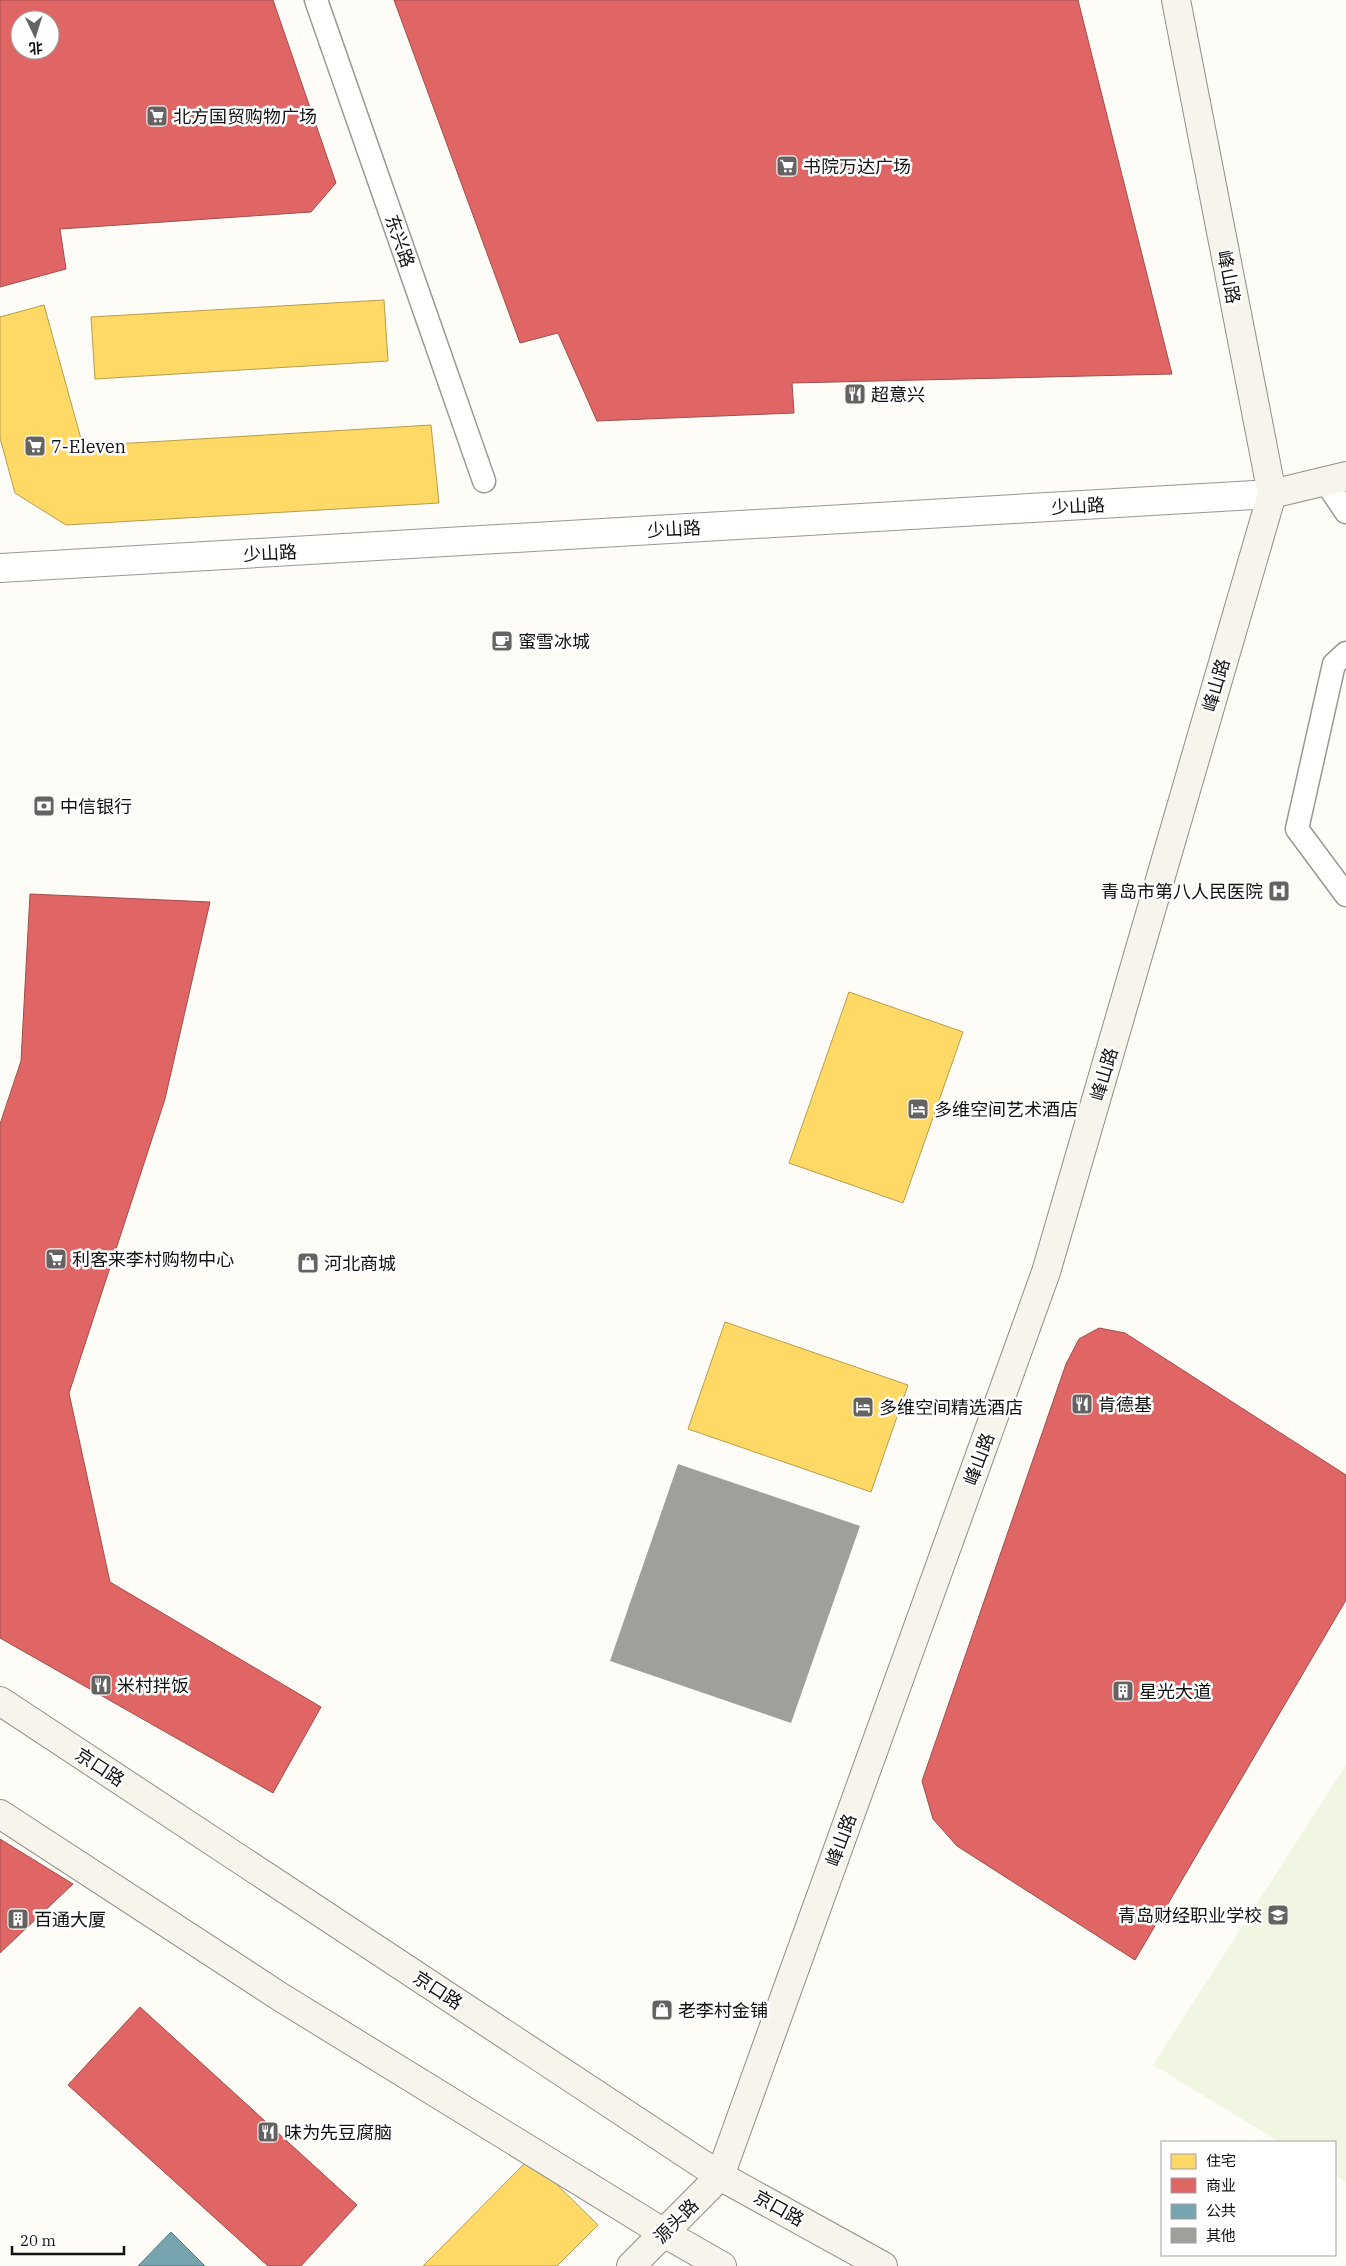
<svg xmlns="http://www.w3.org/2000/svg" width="1346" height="2266" font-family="'IBM Plex Serif','Noto Sans SC',serif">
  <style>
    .pitch { fill: #f0f6e1 }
    .homes { fill: #ffd966; stroke: #b89d4c }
    .shops { fill: #e06666; stroke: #a24c4c; fill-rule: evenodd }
    .public { fill: #76a5af; stroke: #587980 }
    .building { fill: #a19f9c }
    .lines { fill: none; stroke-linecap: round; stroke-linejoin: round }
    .lane-casing { stroke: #979795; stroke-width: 25 }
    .street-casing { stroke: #979795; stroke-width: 30 }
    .secondary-casing { stroke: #8e8d8b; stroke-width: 30 }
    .lane { stroke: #fffffe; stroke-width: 22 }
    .street { stroke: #fffffe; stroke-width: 28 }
    .secondary { stroke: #f6f4eb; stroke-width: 28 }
    .labels { text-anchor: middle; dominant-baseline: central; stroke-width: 5; stroke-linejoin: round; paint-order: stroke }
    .poi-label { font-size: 18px; fill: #111; stroke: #fff; text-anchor: start }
    .street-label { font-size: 18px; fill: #111; stroke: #fff }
  </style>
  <rect width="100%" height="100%" fill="#fdfcf7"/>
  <path class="pitch" d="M1346,1765V2182L1335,2175V2142H1280L1153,2065Z"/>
  <g class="homes">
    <path d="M412,0H592L425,46Z"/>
    <path d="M822,0H897L826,17Z"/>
    <path d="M1131,263L1133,359L769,368L766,273Z"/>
    <path d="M384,300L388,361L95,379L91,317Z"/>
    <path d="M44,305L83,446L431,425L439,503L66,525L15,493L0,438V317Z"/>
    <path d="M849,992L963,1032L903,1203L789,1163Z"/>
    <path d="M725,1322L908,1385L871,1492L688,1429Z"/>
    <path d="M530,2158L598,2225L557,2266H423Z"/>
  </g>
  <g class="shops">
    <path d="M0,0H273L336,183L311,212L60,229L66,269L0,287ZM20,20H50V50H20Z"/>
    <path d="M394,0H1078L1172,374L792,383L794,413L597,421L558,333L520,343Z"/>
    <path d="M30,894L210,902L165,1099L69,1393L110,1582L321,1707L273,1793L0,1638V1124L21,1061Z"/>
    <path d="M1099,1328L1125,1333L1346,1475V1600L1135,1960L957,1846L933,1819L922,1781L1066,1364L1079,1339Z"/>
    <path d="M0,1839L73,1884L0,1953Z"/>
    <path d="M140,2007L357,2205L301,2266H268L68,2085Z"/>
  </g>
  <path class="public" d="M171,2232L205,2266H138Z"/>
  <path class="building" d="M678,1464L860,1526L791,1723L610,1661Z"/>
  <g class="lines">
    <g class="lane-casing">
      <g id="lane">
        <path d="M316,0L484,481"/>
        <path d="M1325,481L1346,512"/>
        <path d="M1346,653L1334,664L1297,829L1346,895"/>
      </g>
    </g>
    <g class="street-casing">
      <path id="street" d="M0,568L1272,494"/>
    </g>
    <g class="secondary-casing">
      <g id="secondary">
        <path d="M1272,494L1346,476"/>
        <path d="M0,1701L720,2176L883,2266"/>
        <path d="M0,1814L282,1998L664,2233L722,2266"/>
        <path d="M631,2266L720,2176L1046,1272L1272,494L1176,0"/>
      </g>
    </g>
    <use href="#lane" class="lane"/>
    <use href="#street" class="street"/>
    <use href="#secondary" class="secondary"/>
  </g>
  <defs>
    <g id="supermarket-square" transform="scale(1.125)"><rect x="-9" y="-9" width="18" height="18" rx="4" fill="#646362" stroke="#fff"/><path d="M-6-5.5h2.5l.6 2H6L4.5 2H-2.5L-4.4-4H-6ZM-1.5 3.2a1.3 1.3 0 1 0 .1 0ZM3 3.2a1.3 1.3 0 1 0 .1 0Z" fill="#fff"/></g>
    <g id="restaurant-square" transform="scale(1.125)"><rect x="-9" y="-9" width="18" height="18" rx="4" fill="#646362" stroke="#fff"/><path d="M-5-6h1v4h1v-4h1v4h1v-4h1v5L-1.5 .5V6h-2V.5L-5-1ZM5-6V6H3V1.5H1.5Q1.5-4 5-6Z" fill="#fff"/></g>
    <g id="cafe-square" transform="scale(1.125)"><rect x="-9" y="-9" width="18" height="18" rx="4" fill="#646362" stroke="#fff"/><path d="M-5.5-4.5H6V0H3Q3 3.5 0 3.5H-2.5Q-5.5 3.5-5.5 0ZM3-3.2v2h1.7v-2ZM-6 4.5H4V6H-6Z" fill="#fff"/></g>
    <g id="bank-square" transform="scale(1.125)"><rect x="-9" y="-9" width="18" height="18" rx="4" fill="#646362" stroke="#fff"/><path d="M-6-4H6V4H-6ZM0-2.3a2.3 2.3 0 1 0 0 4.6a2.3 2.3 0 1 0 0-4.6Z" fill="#fff"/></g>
    <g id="hospital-square" transform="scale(1.125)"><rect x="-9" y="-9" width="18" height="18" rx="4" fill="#646362" stroke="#fff"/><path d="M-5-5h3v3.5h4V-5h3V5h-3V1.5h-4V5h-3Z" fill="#fff"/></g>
    <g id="hotel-square" transform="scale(1.125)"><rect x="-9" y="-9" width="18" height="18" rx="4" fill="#646362" stroke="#fff"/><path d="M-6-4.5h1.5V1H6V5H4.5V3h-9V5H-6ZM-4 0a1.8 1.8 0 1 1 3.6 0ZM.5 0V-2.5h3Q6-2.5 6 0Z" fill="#fff"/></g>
    <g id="shop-square" transform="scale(1.125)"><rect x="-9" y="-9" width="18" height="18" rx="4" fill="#646362" stroke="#fff"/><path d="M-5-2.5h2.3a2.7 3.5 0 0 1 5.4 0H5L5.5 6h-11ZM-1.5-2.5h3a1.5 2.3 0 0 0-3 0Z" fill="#fff"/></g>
    <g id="building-square" transform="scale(1.125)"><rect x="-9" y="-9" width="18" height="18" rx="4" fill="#646362" stroke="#fff"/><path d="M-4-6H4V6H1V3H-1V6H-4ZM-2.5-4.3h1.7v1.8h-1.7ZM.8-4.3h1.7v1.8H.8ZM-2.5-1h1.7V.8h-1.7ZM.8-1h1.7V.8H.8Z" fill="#fff"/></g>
    <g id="school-square" transform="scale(1.125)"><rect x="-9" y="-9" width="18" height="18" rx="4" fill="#646362" stroke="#fff"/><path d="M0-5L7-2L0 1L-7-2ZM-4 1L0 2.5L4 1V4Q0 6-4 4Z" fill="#fff"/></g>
  </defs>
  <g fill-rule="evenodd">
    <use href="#supermarket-square" x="157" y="116"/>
    <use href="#supermarket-square" x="787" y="166"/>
    <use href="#restaurant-square" x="855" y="394"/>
    <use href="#supermarket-square" x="35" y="446"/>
    <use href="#cafe-square" x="502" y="641"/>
    <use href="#bank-square" x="44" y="806"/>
    <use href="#hospital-square" x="1279" y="891"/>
    <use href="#hotel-square" x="918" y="1109"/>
    <use href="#supermarket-square" x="56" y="1259"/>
    <use href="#shop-square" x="308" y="1263"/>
    <use href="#restaurant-square" x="1082" y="1404"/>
    <use href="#hotel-square" x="863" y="1407"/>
    <use href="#restaurant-square" x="101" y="1685"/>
    <use href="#building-square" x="1123" y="1691"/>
    <use href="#school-square" x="1278" y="1915"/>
    <use href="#building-square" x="18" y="1919"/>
    <use href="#shop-square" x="662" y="2010"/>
    <use href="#restaurant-square" x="268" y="2132"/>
  </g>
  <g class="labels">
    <g class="poi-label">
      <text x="173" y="116">北方国贸购物广场</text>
      <text x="803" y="166">书院万达广场</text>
      <text x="871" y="394">超意兴</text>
      <text x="51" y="446">7-Eleven</text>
      <text x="518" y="641">蜜雪冰城</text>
      <text x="60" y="806">中信银行</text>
      <text x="1263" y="891" text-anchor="end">青岛市第八人民医院</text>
      <text x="934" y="1109">多维空间艺术酒店</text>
      <text x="72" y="1259">利客来李村购物中心</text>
      <text x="324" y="1263">河北商城</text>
      <text x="1098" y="1404">肯德基</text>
      <text x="879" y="1407">多维空间精选酒店</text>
      <text x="117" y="1685">米村拌饭</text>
      <text x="1139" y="1691">星光大道</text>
      <text x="1262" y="1915" text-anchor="end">青岛财经职业学校</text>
      <text x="34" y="1919">百通大厦</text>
      <text x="678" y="2010">老李村金铺</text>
      <text x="284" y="2132">味为先豆腐脑</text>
    </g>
    <g class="street-label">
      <text transform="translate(400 241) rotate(71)">东兴路</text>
      <text transform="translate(1229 277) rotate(79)">峰山路</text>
      <text transform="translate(1078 506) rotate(-3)">少山路</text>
      <text transform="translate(674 529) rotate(-3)">少山路</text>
      <text transform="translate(270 553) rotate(-3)">少山路</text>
      <text transform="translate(1216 685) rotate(-74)">峰山路</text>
      <text transform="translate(1104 1074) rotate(-74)">峰山路</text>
      <text transform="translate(979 1459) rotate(-70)">峰山路</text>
      <text transform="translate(100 1767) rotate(33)">京口路</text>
      <text transform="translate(841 1840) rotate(-70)">峰山路</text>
      <text transform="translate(438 1990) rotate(33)">京口路</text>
      <text transform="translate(779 2208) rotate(29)">京口路</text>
      <text transform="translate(676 2221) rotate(-45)">源头路</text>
    </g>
  </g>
  <rect x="1161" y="2141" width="175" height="115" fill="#ffffff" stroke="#a0a0a0"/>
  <rect x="1171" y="2154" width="25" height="15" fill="#ffd966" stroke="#a0a0a0"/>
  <text x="1206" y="2166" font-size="15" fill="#111111">住宅</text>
  <rect x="1171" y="2178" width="25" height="15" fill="#e06666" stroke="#a0a0a0"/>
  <text x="1206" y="2191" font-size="15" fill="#111111">商业</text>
  <rect x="1171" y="2204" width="25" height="15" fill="#76a5af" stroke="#a0a0a0"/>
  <text x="1206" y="2216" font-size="15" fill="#111111">公共</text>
  <rect x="1171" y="2228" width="25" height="15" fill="#a19f9c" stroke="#a0a0a0"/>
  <text x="1206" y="2241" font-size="15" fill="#111111">其他</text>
  <g transform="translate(35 35) rotate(176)"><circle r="24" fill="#ffffff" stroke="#a0a0a0"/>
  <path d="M0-4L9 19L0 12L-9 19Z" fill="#646362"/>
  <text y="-8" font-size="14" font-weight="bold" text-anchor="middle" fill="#111111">北</text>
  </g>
  <path d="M12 2246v8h112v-8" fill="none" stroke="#111111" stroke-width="2.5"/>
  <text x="20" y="2246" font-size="15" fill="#111111" stroke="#ffffff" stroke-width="4" paint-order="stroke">20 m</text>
</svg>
